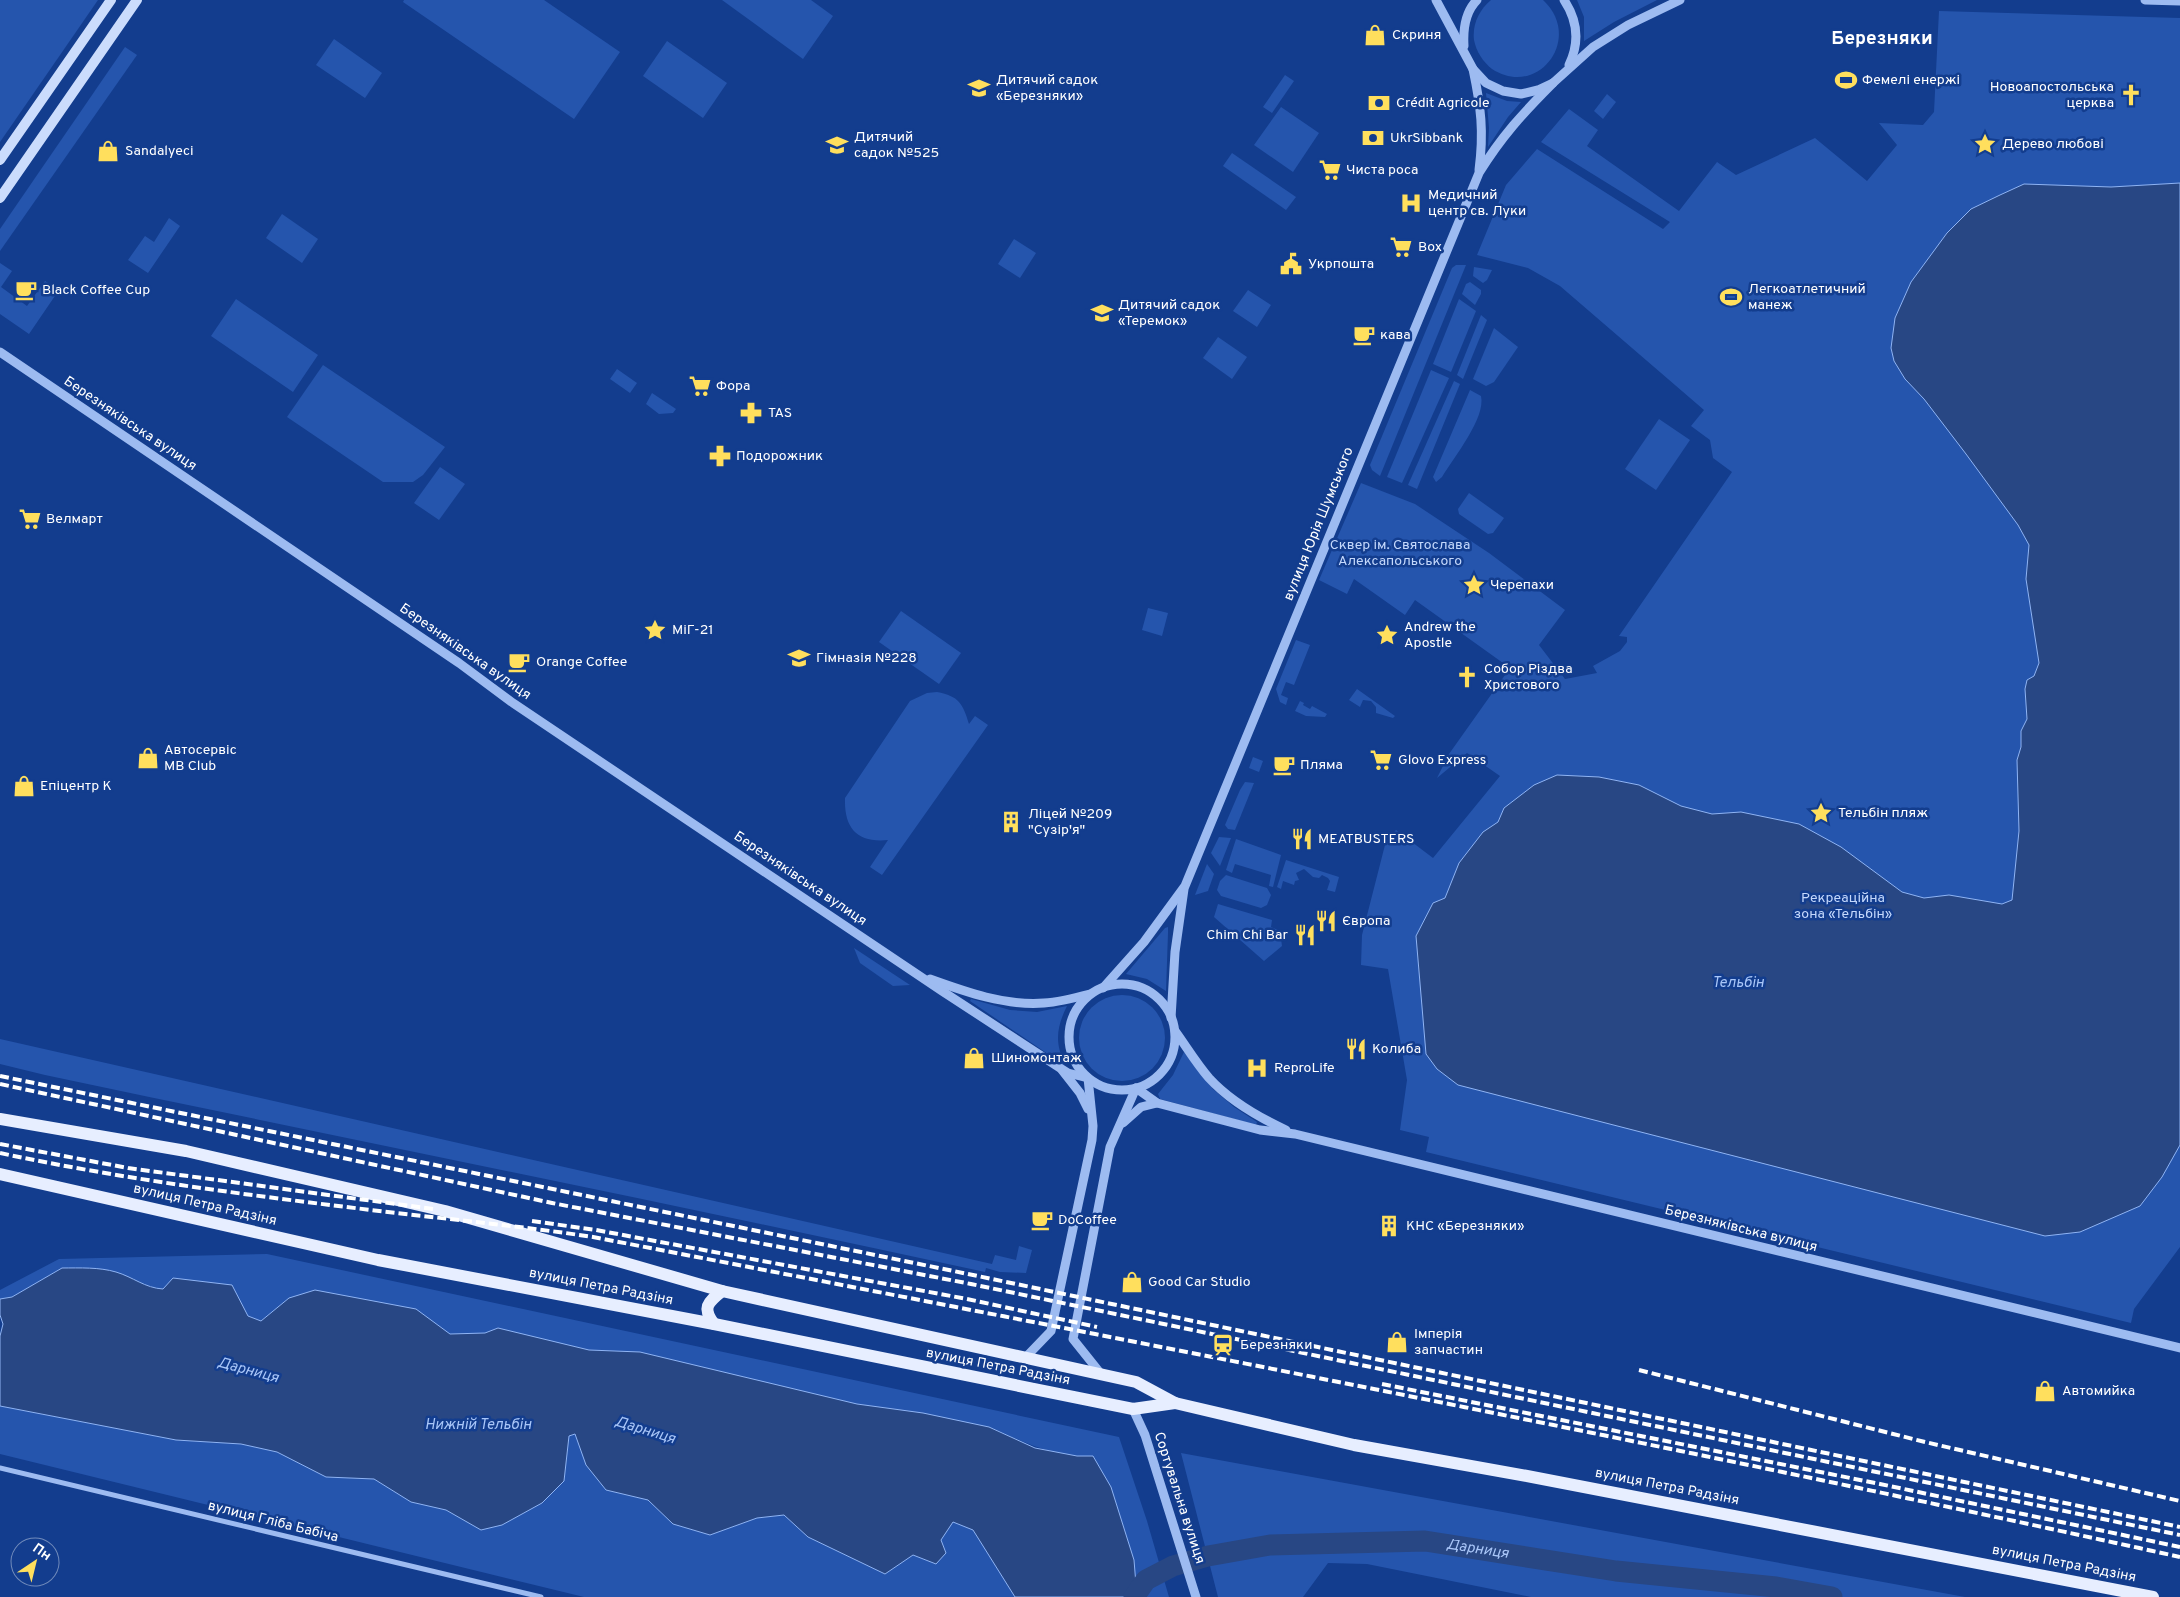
<svg xmlns="http://www.w3.org/2000/svg" width="2180" height="1597" font-family="Overpass,sans-serif">
  <style>
    .green { fill: #2555ad }
    .water { fill: #284784; stroke: #8fb4f4 }
    .lines { fill: none; stroke-linecap: round; stroke-linejoin: round }
    .river { stroke: #284784; stroke-width: 21 }
    .minor { stroke: #9dbbf1; stroke-width: 5 }
    .tertiary { stroke: #9dbbf1; stroke-width: 9 }
    .secondary { stroke: #cbdcfc; stroke-width: 10 }
    .primary { stroke: #e7eeff; stroke-width: 12 }
    .rail { stroke: #fff; stroke-width: 4; stroke-dasharray: 9 4; stroke-linecap: butt }
    .labels { text-anchor: middle; dominant-baseline: central; stroke-width: 5; stroke-linejoin: round; paint-order: stroke }
    .poi-label { font-size: 14px; fill: #fff; stroke: #133d8e; text-anchor: start }
    .street-label { font-size: 14px; fill: #fff; stroke: #133d8e }
    .park-label { font-size: 14px; fill: #c4d8fc; stroke: #133d8e }
    .water-label { font-size: 15px; font-style: italic; fill: #a9c6f8; stroke: #133d8e }
    .district-label { font-size: 19px; font-weight: bold; fill: #fff; stroke: #133d8e }
  </style>
  <rect width="100%" height="100%" fill="#133d8e"/>
  <g class="green">
    <path d="M0,0H98L0,142Z"/>
    <path d="M404,0H544L620,52L574,119L403,2Z"/>
    <path d="M722,0H811L833,16L803,59Z"/>
    <path d="M1491,0H1543C1584,38 1538,99 1492,69C1483,62 1476,51 1474,40C1472,25 1479,10 1491,0Z"/>
    <path d="M1577,0H1657L1614,22L1584,41V17Z"/>
    <path d="M1939,11L2180,18V1247L2134,1309L2131,1323L1426,1152L1429,1137L1400,1130L1407,1080L1388,969L1361,965L1362,935L1386,841L1396,830L1433,858L1500,776L1467,753L1437,778L1449,754L1510,668L1415,600L1405,615L1354,579L1347,594L1319,580L1361,483L1415,504L1489,553L1565,610L1539,645L1565,679L1597,673L1593,666L1620,651L1627,642V637L1619,636L1732,472L1713,458L1710,440L1691,426L1704,410L1560,286L1528,268L1477,255L1506,185L1537,149L1663,229L1670,222L1541,142L1569,109L1598,130L1587,146L1679,211L1717,162L1736,175L1815,138L1867,181L1897,145L1879,123L1923,125L1934,112Z"/>
    <path d="M334,39L382,73L365,98L316,65Z"/>
    <path d="M667,41L727,83L703,118L643,76Z"/>
    <path d="M125,47L137,55L0,251V229Z"/>
    <path d="M1285,75L1294,81L1272,113L1263,107Z"/>
    <path d="M1486,93L1507,101L1521,102L1508,117L1488,147L1489,128Z"/>
    <path d="M1607,94L1616,102L1603,119L1594,111Z"/>
    <path d="M1281,107L1319,133L1293,172L1254,145Z"/>
    <path d="M1232,153L1296,197L1286,210L1223,166Z"/>
    <path d="M282,214L318,239L302,263L266,238Z"/>
    <path d="M169,218L180,226L148,273L128,260L145,236L154,242Z"/>
    <path d="M1014,239L1036,253L1020,278L998,264Z"/>
    <path d="M0,263L12,271L1,287L27,306L45,281L59,290L29,334L0,314Z"/>
    <path d="M1456,265H1466L1380,476L1372,470L1370,465L1452,268Z"/>
    <path d="M1474,267L1492,270L1487,280L1483,283L1473,276Z"/>
    <path d="M1470,282L1481,290V294L1475,305L1462,294L1466,284Z"/>
    <path d="M1248,290L1271,305L1257,327L1233,311Z"/>
    <path d="M236,299L318,355L293,392L211,336Z"/>
    <path d="M1459,299L1476,311L1451,372L1433,364Z"/>
    <path d="M1481,315L1487,320L1463,379L1457,375Z"/>
    <path d="M1494,328L1518,347L1494,382L1486,386L1473,379Z"/>
    <path d="M1218,337L1247,357L1232,379L1203,358Z"/>
    <path d="M323,365L445,447L423,475L413,482H383L287,417Z"/>
    <path d="M617,369L637,383L630,393L610,379Z"/>
    <path d="M1431,370L1449,378L1402,483L1387,477Z"/>
    <path d="M1454,381L1460,384L1417,489L1408,485Z"/>
    <path d="M1470,390L1481,396C1486,418 1454,457 1442,477L1436,482L1433,477Z"/>
    <path d="M652,393L676,409L673,413L659,414L646,404Z"/>
    <path d="M1659,419L1690,440L1656,490L1625,469Z"/>
    <path d="M440,467L465,484L439,520L414,503Z"/>
    <path d="M1469,493L1504,518L1493,533L1488,534L1459,514L1458,509Z"/>
    <path d="M1148,608L1168,613L1162,636L1142,630Z"/>
    <path d="M901,611L961,653L939,684L879,642Z"/>
    <path d="M1296,640L1310,645L1294,685L1286,682L1281,695L1288,698L1286,705L1280,702L1276,689Z"/>
    <path d="M1357,689L1395,716L1393,718L1376,713V707L1371,701L1363,700L1360,707L1349,700Z"/>
    <path d="M937,692C959,696 963,704 969,724L975,716L988,725L882,875L870,867L888,840C857,843 844,828 845,798L910,701L927,693Z"/>
    <path d="M1300,701L1304,703L1303,705L1310,709L1312,706L1327,714L1325,717L1306,716L1295,711Z"/>
    <path d="M1253,757L1263,761L1259,772L1249,768Z"/>
    <path d="M1245,782L1254,783L1235,830L1228,829L1225,825L1240,790Z"/>
    <path d="M1219,837L1231,838L1220,866L1211,853Z"/>
    <path d="M1236,839L1281,855L1273,887L1269,886L1271,875L1235,864L1232,873L1226,870Z"/>
    <path d="M1286,860L1339,877L1335,892L1327,890L1330,881L1328,878L1322,875L1319,878L1313,877L1304,869L1296,873L1299,880L1295,881L1294,885L1283,881L1281,889L1277,887Z"/>
    <path d="M1207,864L1214,874L1208,891L1195,895Z"/>
    <path d="M1226,875L1267,888L1271,895L1267,905L1261,908L1221,896L1217,890L1220,881Z"/>
    <path d="M1218,904L1272,920L1271,927L1280,931L1282,946L1264,961L1214,917Z"/>
    <path d="M1168,927V933L1166,991L1147,979L1126,974L1165,928Z"/>
    <path d="M854,948L910,985L893,986L860,963Z"/>
    <circle cx="1122" cy="1038" r="43"/>
    <path d="M971,999L1010,1010L1037,1012L1067,1006C1057,1026 1054,1043 1065,1063L1064,1065L970,1001Z"/>
    <path d="M0,1039L992,1264L995,1255L1016,1260L1019,1246L1032,1250L1026,1273L1000,1272L986,1268L985,1272C672,1204 358,1141 45,1075L0,1064Z"/>
    <path d="M1184,1052L1213,1089L1234,1107L1257,1122L1256,1125L1160,1099L1158,1094L1173,1075Z"/>
    <path d="M267,1254L1119,1437L1147,1521L1169,1597H1137L1134,1560L1093,1457C1053,1456 1027,1444 992,1428L1117,1597H584L0,1454V1406L176,1440L241,1444L277,1452L326,1477L374,1479L411,1502L446,1510L481,1530L542,1503L564,1481L569,1436L576,1434L586,1465L606,1490L648,1500L673,1524L710,1535L757,1518L784,1515L808,1537L885,1574L913,1555L936,1564L561,1391L289,1298L261,1321L137,1282L62,1268L12,1297L0,1299V1290L59,1259Z"/>
    <path d="M1181,1453L1965,1597H1531L1367,1564L1328,1563L1303,1597H1218Z"/>
  </g>
  <g class="water">
    <path d="M2180,183V1145L2162,1177L2140,1206L2080,1232L2045,1236L1458,1085L1437,1069L1426,1054L1416,936L1433,903L1445,898L1459,863L1483,832L1498,822L1504,808L1534,785L1557,775L1599,777L1639,785L1681,806L1712,814L1741,812L1799,824L1841,847L1902,892L1924,898L1949,895L2002,904L2012,900L2019,831L2017,760L2021,747V731L2027,719L2025,689L2027,680L2034,676L2039,663L2026,579L2029,545L2018,525L1966,454L1924,399L1905,379L1894,361L1891,348L1895,318L1911,282L1947,233L1971,209L2000,195L2024,184L2111,187Z"/>
    <path d="M62,1268C80,1268 99,1267 116,1272C133,1277 145,1288 163,1289L173,1278L232,1285L248,1316L261,1321L289,1298L315,1290L416,1309L450,1334L485,1333L498,1328L589,1350L640,1352L857,1404L923,1413L989,1427L1035,1448L1077,1456H1093L1111,1487L1134,1560L1137,1597H1015L973,1530L953,1522L941,1540L946,1553L936,1564L913,1555L885,1574L808,1537L784,1515L757,1518L710,1535L673,1524L648,1500L606,1490L586,1465L575,1434L569,1436L564,1481L542,1503L502,1525L481,1530L446,1510L411,1502L374,1479L326,1477L277,1452L241,1444L176,1440L0,1406V1336L3,1324L0,1315V1299L12,1297Z"/>
  </g>
  <g class="lines">
    <path class="river" id="s1" d="M1134,1597L1146,1580L1173,1566L1208,1556L1270,1545L1425,1541L1616,1571L1776,1587L1832,1597"/>
    <path class="minor" d="M0,1468L541,1597"/>
    <g class="tertiary">
      <path d="M1436,0L1473,69L1486,83L1503,91L1521,94L1538,90L1553,83L1593,47L1628,25L1680,0"/>
      <path d="M1564,0C1578,21 1580,42 1569,65"/>
      <path d="M2145,0L2180,1"/>
      <path d="M1464,46C1463,30 1465,12 1477,0"/>
      <path d="M1473,69C1481,107 1484,132 1479,170"/>
      <path d="M0,352L459,663L513,703L942,991L1060,1068L1068,1073L1088,1078"/>
      <path d="M930,979C966,992 1005,1006 1044,1003C1060,1002 1075,998 1090,994"/>
      <circle cx="1122" cy="1037" r="53"/>
      <path d="M1103,988L1144,942L1185,886L1479,173C1501,137 1523,113 1553,83"/>
      <path d="M1171,1018L1175,952L1184,889"/>
      <path d="M1175,1031C1186,1046 1196,1063 1209,1078C1230,1101 1258,1117 1286,1130"/>
      <path d="M1062,1070L1080,1093L1088,1109"/>
      <path d="M1136,1088L1157,1103L1260,1130L1295,1134L2180,1348"/>
      <path d="M1123,1123L1141,1107L1157,1103"/>
      <path d="M1026,1357L1051,1331L1092,1140L1093,1126L1088,1078"/>
      <path d="M1101,1374L1073,1339L1110,1147L1136,1088"/>
      <path d="M1133,1409L1145,1435L1196,1597"/>
    </g>
    <g class="secondary">
      <path d="M0,160L111,0"/>
      <path d="M0,198L137,0"/>
    </g>
    <g class="primary">
      <path d="M0,1119L186,1151L445,1211L722,1291L1136,1382L1175,1403L1354,1445L1527,1476L2153,1597"/>
      <path d="M0,1174L378,1260L714,1324L1133,1409L1175,1403"/>
      <path d="M714,1324C702,1308 707,1303 722,1291"/>
    </g>
    <g class="rail">
      <path d="M0,1076L973,1275L2180,1527"/>
      <path d="M0,1084L552,1203L971,1284L2180,1535"/>
      <path d="M0,1144L128,1168L433,1209"/>
      <path d="M0,1153C122,1179 247,1195 371,1210C446,1219 520,1226 593,1237C1123,1339 1653,1441 2180,1557"/>
      <path d="M532,1221L596,1230L967,1299L1097,1327"/>
      <path d="M1639,1370L1925,1442L2180,1501"/>
      <path d="M1382,1384L1880,1484L2180,1547"/>
    </g>
  </g>
  <defs>
    <g id="shop-bare" transform="scale(1.725)"><path d="M-5-2.5h2.3a2.7 3.5 0 0 1 5.4 0H5L5.5 6h-11ZM-1.5-2.5h3a1.5 2.3 0 0 0-3 0Z" fill="#ffdf5d" stroke="#133d8e" stroke-width="2.5" paint-order="stroke"/></g>
    <g id="stadium-bare" transform="scale(1.725)"><path d="M0-5a6.5 5 0 1 0 0 10a6.5 5 0 1 0 0-10ZM-3.5-1.8h7v3.6h-7Z" fill="#ffdf5d" stroke="#133d8e" stroke-width="2.5" paint-order="stroke"/></g>
    <g id="school-bare" transform="scale(1.725)"><path d="M0-5L7-2L0 1L-7-2ZM-4 1L0 2.5L4 1V4Q0 6-4 4Z" fill="#ffdf5d" stroke="#133d8e" stroke-width="2.5" paint-order="stroke"/></g>
    <g id="church-bare" transform="scale(1.725)"><path d="M-1.2-6h2.4v3.5h3.3v2.4h-3.3V6h-2.4V-.1h-3.3v-2.4h3.3Z" fill="#ffdf5d" stroke="#133d8e" stroke-width="2.5" paint-order="stroke"/></g>
    <g id="bank-bare" transform="scale(1.725)"><path d="M-6-4H6V4H-6ZM0-2.3a2.3 2.3 0 1 0 0 4.6a2.3 2.3 0 1 0 0-4.6Z" fill="#ffdf5d" stroke="#133d8e" stroke-width="2.5" paint-order="stroke"/></g>
    <g id="sight-bare" transform="scale(1.725)"><path d="M0-6L1.8-2.2L6-1.7L2.9 1.2L3.7 5.4L0 3.3L-3.7 5.4L-2.9 1.2L-6-1.7L-1.8-2.2Z" fill="#ffdf5d" stroke="#133d8e" stroke-width="2.5" paint-order="stroke"/></g>
    <g id="supermarket-bare" transform="scale(1.725)"><path d="M-6-5.5h2.5l.6 2H6L4.5 2H-2.5L-4.4-4H-6ZM-1.5 3.2a1.3 1.3 0 1 0 .1 0ZM3 3.2a1.3 1.3 0 1 0 .1 0Z" fill="#ffdf5d" stroke="#133d8e" stroke-width="2.5" paint-order="stroke"/></g>
    <g id="hospital-bare" transform="scale(1.725)"><path d="M-5-5h3v3.5h4V-5h3V5h-3V1.5h-4V5h-3Z" fill="#ffdf5d" stroke="#133d8e" stroke-width="2.5" paint-order="stroke"/></g>
    <g id="civic-bare" transform="scale(1.725)"><path d="M-.6-6.5H3V-4.5H.6V-3L4-1V1h2V6H-6V1h2V-1L-.6-3ZM-1.2 2.5V6h2.4V2.5Z" fill="#ffdf5d" stroke="#133d8e" stroke-width="2.5" paint-order="stroke"/></g>
    <g id="cafe-bare" transform="scale(1.725)"><path d="M-5.5-4.5H6V0H3Q3 3.5 0 3.5H-2.5Q-5.5 3.5-5.5 0ZM3-3.2v2h1.7v-2ZM-6 4.5H4V6H-6Z" fill="#ffdf5d" stroke="#133d8e" stroke-width="2.5" paint-order="stroke"/></g>
    <g id="pharmacy-bare" transform="scale(1.725)"><path d="M-2-6h4v4h4v4h-4v4h-4v-4h-4v-4h4Z" fill="#ffdf5d" stroke="#133d8e" stroke-width="2.5" paint-order="stroke"/></g>
    <g id="building-bare" transform="scale(1.725)"><path d="M-4-6H4V6H1V3H-1V6H-4ZM-2.5-4.3h1.7v1.8h-1.7ZM.8-4.3h1.7v1.8H.8ZM-2.5-1h1.7V.8h-1.7ZM.8-1h1.7V.8H.8Z" fill="#ffdf5d" stroke="#133d8e" stroke-width="2.5" paint-order="stroke"/></g>
    <g id="restaurant-bare" transform="scale(1.725)"><path d="M-5-6h1v4h1v-4h1v4h1v-4h1v5L-1.5 .5V6h-2V.5L-5-1ZM5-6V6H3V1.5H1.5Q1.5-4 5-6Z" fill="#ffdf5d" stroke="#133d8e" stroke-width="2.5" paint-order="stroke"/></g>
    <g id="station-bare" transform="scale(1.725)"><path d="M-3-6H3Q5-6 5-4V2Q5 4 3 4L4.5 6H3L1.5 4h-3L-3 6H-4.5L-3 4Q-5 4-5 2V-4Q-5-6-3-6ZM-3.5-4v3h7v-3ZM-3.5 1v1.5H-2V1ZM2 1v1.5H3.5V1Z" fill="#ffdf5d" stroke="#133d8e" stroke-width="2.5" paint-order="stroke"/></g>
  </defs>
  <g fill-rule="evenodd">
    <use href="#shop-bare" x="1375" y="35"/>
    <use href="#stadium-bare" x="1846" y="80"/>
    <use href="#school-bare" x="979" y="88"/>
    <use href="#church-bare" x="2131" y="95"/>
    <use href="#bank-bare" x="1379" y="103"/>
    <use href="#bank-bare" x="1373" y="138"/>
    <use href="#sight-bare" x="1985" y="144"/>
    <use href="#school-bare" x="837" y="145"/>
    <use href="#shop-bare" x="108" y="151"/>
    <use href="#supermarket-bare" x="1330" y="170"/>
    <use href="#hospital-bare" x="1411" y="203"/>
    <use href="#supermarket-bare" x="1401" y="247"/>
    <use href="#civic-bare" x="1291" y="264"/>
    <use href="#cafe-bare" x="26" y="290"/>
    <use href="#stadium-bare" x="1731" y="297"/>
    <use href="#school-bare" x="1102" y="313"/>
    <use href="#cafe-bare" x="1364" y="335"/>
    <use href="#supermarket-bare" x="700" y="386"/>
    <use href="#pharmacy-bare" x="751" y="413"/>
    <use href="#pharmacy-bare" x="720" y="456"/>
    <use href="#supermarket-bare" x="30" y="519"/>
    <use href="#sight-bare" x="1474" y="585"/>
    <use href="#sight-bare" x="655" y="630"/>
    <use href="#sight-bare" x="1387" y="635"/>
    <use href="#school-bare" x="799" y="658"/>
    <use href="#cafe-bare" x="519" y="662"/>
    <use href="#church-bare" x="1467" y="677"/>
    <use href="#shop-bare" x="148" y="758"/>
    <use href="#supermarket-bare" x="1381" y="760"/>
    <use href="#cafe-bare" x="1284" y="765"/>
    <use href="#shop-bare" x="24" y="786"/>
    <use href="#sight-bare" x="1821" y="813"/>
    <use href="#building-bare" x="1011" y="822"/>
    <use href="#restaurant-bare" x="1302" y="839"/>
    <use href="#restaurant-bare" x="1326" y="921"/>
    <use href="#restaurant-bare" x="1305" y="935"/>
    <use href="#restaurant-bare" x="1356" y="1049"/>
    <use href="#shop-bare" x="974" y="1058"/>
    <use href="#hospital-bare" x="1257" y="1068"/>
    <use href="#cafe-bare" x="1042" y="1220"/>
    <use href="#building-bare" x="1389" y="1226"/>
    <use href="#shop-bare" x="1132" y="1282"/>
    <use href="#shop-bare" x="1397" y="1342"/>
    <use href="#station-bare" x="1223" y="1345"/>
    <use href="#shop-bare" x="2045" y="1391"/>
  </g>
  <g class="labels">
    <g class="poi-label">
      <text x="1392" y="35">Скриня</text>
      <text x="996" y="80">Дитячий садок<tspan x="996" dy="16">«Березняки»</tspan></text>
      <text x="1862" y="80">Фемелі енержі</text>
      <text x="2114" y="87" text-anchor="end">Новоапостольська<tspan x="2114" dy="16">церква</tspan></text>
      <text x="1396" y="103">Crédit Agricole</text>
      <text x="854" y="137">Дитячий<tspan x="854" dy="16">садок №525</tspan></text>
      <text x="1390" y="138">UkrSibbank</text>
      <text x="2002" y="144">Дерево любові</text>
      <text x="125" y="151">Sandalyeci</text>
      <text x="1346" y="170">Чиста роса</text>
      <text x="1428" y="195">Медичний<tspan x="1428" dy="16">центр св. Луки</tspan></text>
      <text x="1418" y="247">Box</text>
      <text x="1308" y="264">Укрпошта</text>
      <text x="1748" y="289">Легкоатлетичний<tspan x="1748" dy="16">манеж</tspan></text>
      <text x="42" y="290">Black Coffee Cup</text>
      <text x="1118" y="305">Дитячий садок<tspan x="1118" dy="16">«Теремок»</tspan></text>
      <text x="1380" y="335">кава</text>
      <text x="716" y="386">Фора</text>
      <text x="768" y="413">TAS</text>
      <text x="736" y="456">Подорожник</text>
      <text x="46" y="519">Велмарт</text>
      <text x="1490" y="585">Черепахи</text>
      <text x="1404" y="627">Andrew the<tspan x="1404" dy="16">Apostle</tspan></text>
      <text x="672" y="630">МіГ-21</text>
      <text x="816" y="658">Гімназія №228</text>
      <text x="536" y="662">Orange Coffee</text>
      <text x="1484" y="669">Собор Різдва<tspan x="1484" dy="16">Христового</tspan></text>
      <text x="164" y="750">Автосервіс<tspan x="164" dy="16">MB Club</tspan></text>
      <text x="1398" y="760">Glovo Express</text>
      <text x="1300" y="765">Пляма</text>
      <text x="40" y="786">Епіцентр К</text>
      <text x="1838" y="813">Тельбін пляж</text>
      <text x="1028" y="814">Ліцей №209<tspan x="1028" dy="16">"Сузір'я"</tspan></text>
      <text x="1318" y="839">MEATBUSTERS</text>
      <text x="1342" y="921">Європа</text>
      <text x="1288" y="935" text-anchor="end">Chim Chi Bar</text>
      <text x="1372" y="1049">Колиба</text>
      <text x="991" y="1058">Шиномонтаж</text>
      <text x="1274" y="1068">ReproLife</text>
      <text x="1058" y="1220">DoCoffee</text>
      <text x="1406" y="1226">КНС «Березняки»</text>
      <text x="1148" y="1282">Good Car Studio</text>
      <text x="1414" y="1334">Імперія<tspan x="1414" dy="16">запчастин</tspan></text>
      <text x="1240" y="1345">Березняки</text>
      <text x="2062" y="1391">Автомийка</text>
    </g>
    <g class="street-label">
      <text transform="translate(130 424) rotate(34)">Березняківська вулиця</text>
      <text transform="translate(1319 524) rotate(-68)">вулиця Юрія Шумського</text>
      <text transform="translate(465 652) rotate(35)">Березняківська вулиця</text>
      <text transform="translate(800 879) rotate(34)">Березняківська вулиця</text>
      <text transform="translate(205 1205) rotate(13)">вулиця Петра Радзіня</text>
      <text transform="translate(1741 1229) rotate(14)">Березняківська вулиця</text>
      <text transform="translate(601 1287) rotate(11)">вулиця Петра Радзіня</text>
      <text transform="translate(998 1367) rotate(11)">вулиця Петра Радзіня</text>
      <text transform="translate(1667 1487) rotate(11)">вулиця Петра Радзіня</text>
      <text transform="translate(1179 1498) rotate(72)">Сортувальна вулиця</text>
      <text transform="translate(273 1522) rotate(14)">вулиця Гліба Бабіча</text>
      <text transform="translate(2064 1564) rotate(11)">вулиця Петра Радзіня</text>
    </g>
    <g class="park-label">
      <text x="1400" y="545">Сквер ім. Святослава<tspan x="1400" dy="16">Алексапольського</tspan></text>
      <text x="1843" y="898">Рекреаційна<tspan x="1843" dy="16">зона «Тельбін»</tspan></text>
    </g>
    <g class="water-label">
      <text x="1738" y="983">Тельбін</text>
      <text transform="translate(248 1371) rotate(15)">Дарниця</text>
      <text x="478" y="1425">Нижній Тельбін</text>
      <text transform="translate(645 1431) rotate(17)">Дарниця</text>
      <text stroke="none"><textPath href="#s1" startOffset="359">Дарниця</textPath></text>
    </g>
    <g class="district-label">
      <text x="1882" y="39">Березняки</text>
    </g>
  </g>
  <g transform="translate(35 1562) rotate(35)"><circle r="24" fill="#133d8e" stroke="#718bbb"/>
  <path d="M0-4L9 19L0 12L-9 19Z" fill="#ffdf5d"/>
  <text y="-8" font-size="14" font-weight="bold" text-anchor="middle" fill="#ffffff">Пн</text>
  </g>
</svg>
